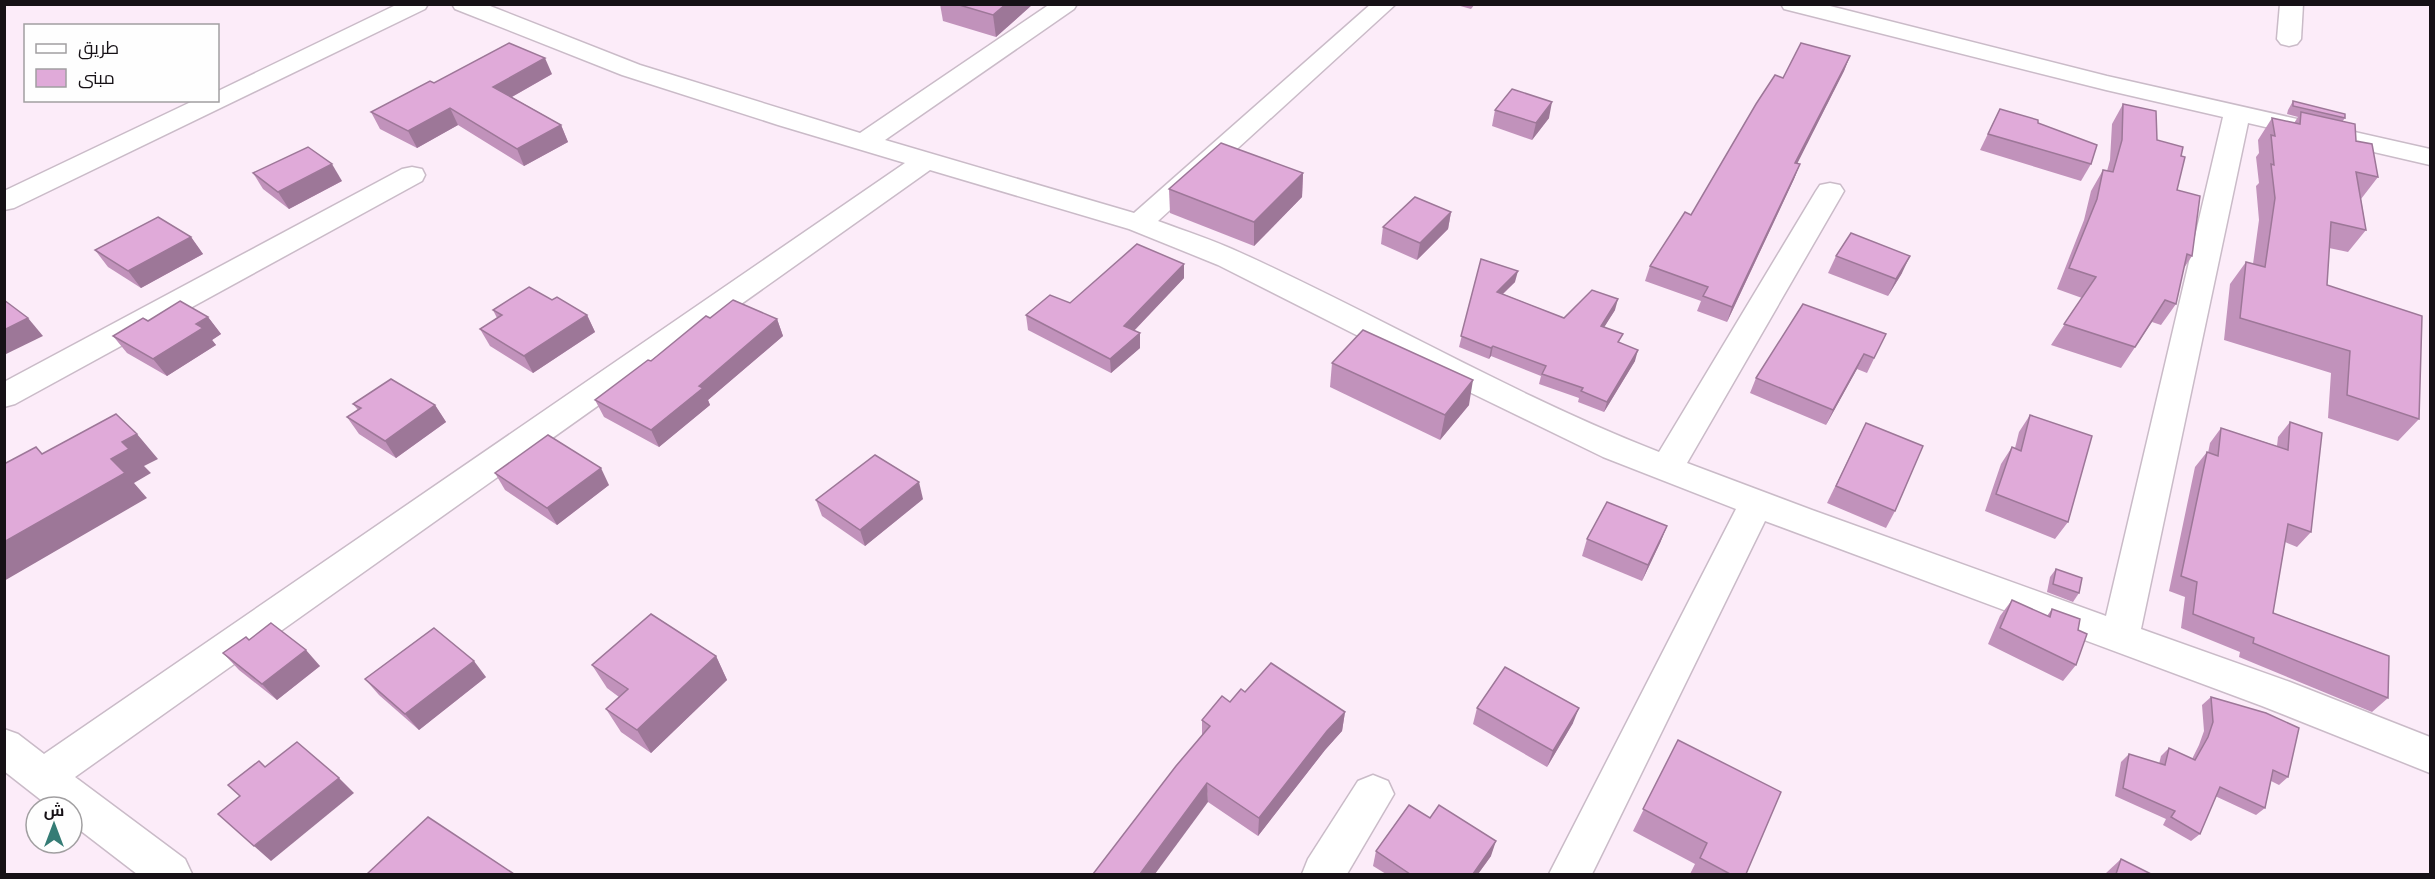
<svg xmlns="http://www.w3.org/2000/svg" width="2435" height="879" font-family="Raleway,Cairo,sans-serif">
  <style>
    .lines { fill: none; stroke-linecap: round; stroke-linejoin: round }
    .minor-casing { stroke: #cabbc8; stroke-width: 3 }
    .minor { fill: #fff; fill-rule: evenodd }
    .wall { fill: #c192bb }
    .shaded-wall { fill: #9d7798 }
    .building { fill: #e0aad9; stroke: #9d7798; stroke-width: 1.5 }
  </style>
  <rect width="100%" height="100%" fill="#fcecf9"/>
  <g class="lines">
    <g class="minor-casing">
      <g id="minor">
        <path d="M398,4H428L425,9L14,208L4,210V191L195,100H218V91Z"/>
        <path d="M452,4H485L640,65L860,133L1050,4H1077L1074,9L885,140L1134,213L1371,4H1396L1158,221C1185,231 1213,240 1239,252C1380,316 1515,396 1659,452L1816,191L1820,185L1830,183L1840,185L1844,191L1687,463L1812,510L2106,616L2223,117L2106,90L1784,9L1781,4H1822L2107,76L2430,149V165L2248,123L2141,629L2290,682L2430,737V773L2262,706L1765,521L1592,874H1549L1736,509L1603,457L1459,387L1218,265L1129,229L930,170L75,777L185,859L192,874H137L72,824V807H50L4,771V729L18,734L44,754L905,163L778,125L622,75L455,9Z"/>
        <path d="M2280,4H2303L2301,39L2297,44L2289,46L2281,44L2277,39Z"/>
        <path d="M412,167L422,169L425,175L422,181L15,404L4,407V382L402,169Z"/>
        <path d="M1373,775L1388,781L1394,794L1347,874H1302L1308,859L1358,781Z"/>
      </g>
    </g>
    <use href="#minor" class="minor"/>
  </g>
  <g class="wall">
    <path d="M940,4H1033L996,37L943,21Z"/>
    <path d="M1453,4H1475L1471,9Z"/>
    <path d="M1850,56L1844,71L1797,163L1800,164L1794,179L1727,322L1697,311L1701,301L1645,281L1650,266L1691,215L1783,78Z"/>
    <path d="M552,74L512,97L561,125L568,142L524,166L458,125L417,148L380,129L371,112L434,83Z"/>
    <path d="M2293,101L2345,118L2342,122L2356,141L2378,177L2361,199L2366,230L2348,252L2329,248L2327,285L2419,419L2398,441L2328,418L2331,373L2224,340L2230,284L2246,262L2253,264L2259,220L2256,186L2259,183L2256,157L2259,153L2258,140L2272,118L2294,123L2298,117L2287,114L2288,110Z"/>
    <path d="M2123,104L2157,140L2181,156L2177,190L2192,256L2184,268L2176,304L2161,325L2152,322L2121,368L2051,345L2082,298L2057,289L2084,220L2091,191L2103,170L2107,171L2110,160L2112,124Z"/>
    <path d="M2000,109L2038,123L2091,164L2081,181L1980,150Z"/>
    <path d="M1495,110L1549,118L1532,140L1492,126Z"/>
    <path d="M253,173L342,181L289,209L263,189Z"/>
    <path d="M1303,173L1302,197L1254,246L1170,213L1169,189Z"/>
    <path d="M1451,212L1448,229L1417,260L1381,244L1383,227Z"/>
    <path d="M191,237L203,254L141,288L108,267L95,250Z"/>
    <path d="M1836,256L1902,273L1888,296L1828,273Z"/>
    <path d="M1481,259L1515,282L1503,294L1564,318L1615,310L1604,327L1620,343L1635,361L1604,412L1578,402L1579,398L1539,384L1541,376L1491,356L1489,359L1459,347Z"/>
    <path d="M1184,264V278L1134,331L1140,348L1111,373L1028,330L1026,315L1070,303Z"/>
    <path d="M552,300L587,315L595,332L533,373L490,346L480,329L497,318L493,310Z"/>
    <path d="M208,317L221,334L212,340L216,345L167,376L127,353L113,336L148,321Z"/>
    <path d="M710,318L777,319L783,336L708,400L710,405L659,447L604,417L595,400Z"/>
    <path d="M1886,334L1867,373L1857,369L1826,425L1750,393L1756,378Z"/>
    <path d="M1332,363L1469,405L1440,440L1330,387Z"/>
    <path d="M353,404L435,405L446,422L396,458L359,434L347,417L358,410Z"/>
    <path d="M2030,415L2068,522L2055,539L1985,511L2001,464L2012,447L2015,448L2019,432Z"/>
    <path d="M2290,422L2311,532L2297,547L2285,542L2273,613L2388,698L2372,712L2239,657L2240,652L2181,628L2185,597L2169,591L2195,467L2207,452L2208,453L2210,443L2221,428L2277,446L2278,437Z"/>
    <path d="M1866,423L1895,511L1886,528L1827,503Z"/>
    <path d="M495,473L609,485L557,525L505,490Z"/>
    <path d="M923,499L865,546L822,516L816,500Z"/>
    <path d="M1667,526L1660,543L1642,581L1582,556L1587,539Z"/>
    <path d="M2056,569L2079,593L2073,602L2047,592L2050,577Z"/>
    <path d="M2012,600L2047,616L2052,609L2078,630L2076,665L2063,681L1988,644L2000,616Z"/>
    <path d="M249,640L320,666L277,700L239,670L223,653Z"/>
    <path d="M716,656L727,680L651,753L621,732L606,709L619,697L607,688L592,665Z"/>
    <path d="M486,677L419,730L379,695L365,679Z"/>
    <path d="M1245,692L1345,712L1342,731L1325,750L1258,836L1208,802L1202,735V720Z"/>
    <path d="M2211,697L2288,777L2279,785L2271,781L2265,808L2256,815L2215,796L2200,834L2191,841L2163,825L2166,819L2115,796L2121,762L2129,754L2159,764L2161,756L2169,748L2192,759L2199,745L2204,731L2202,705Z"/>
    <path d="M1477,708L1573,723L1547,767L1473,724Z"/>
    <path d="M1678,740L1746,874H1690L1695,864L1633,831Z"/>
    <path d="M1430,818L1491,856L1478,874H1386L1373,866L1376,851Z"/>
    <path d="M2121,859L2151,874H2105Z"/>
  </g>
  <g class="shaded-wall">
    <path d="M1006,4H1033L996,37L993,15Z"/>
    <path d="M1850,56L1844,71L1790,178L1795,163Z"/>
    <path d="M545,58L552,74L501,103L493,87Z"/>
    <path d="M1552,102L1549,118L1532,140L1536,123Z"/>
    <path d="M450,108L458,125L417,148L408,131Z"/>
    <path d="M561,125L568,142L524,166L517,149Z"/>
    <path d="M332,164L342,181L289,209L278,192Z"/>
    <path d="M1800,164L1794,179L1727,322L1732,307Z"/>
    <path d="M1303,173L1302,197L1254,246V222Z"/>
    <path d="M1451,212L1448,229L1417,260L1420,243Z"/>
    <path d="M191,237L203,254L141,288L128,271Z"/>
    <path d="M1910,256L1902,273L1888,296L1896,279Z"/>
    <path d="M1184,264V278L1125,340L1124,326Z"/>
    <path d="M1518,271L1515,282L1494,302L1497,292Z"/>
    <path d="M1618,299L1615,310L1598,337L1601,326Z"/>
    <path d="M587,315L595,332L533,373L524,356Z"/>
    <path d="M208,317L221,334L212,340L216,345L167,376L153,359L196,324Z"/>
    <path d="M28,318L43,336L4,355V330Z"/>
    <path d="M777,319L783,336L708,400L710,405L659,447L651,430L699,386Z"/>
    <path d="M1140,333V348L1111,373L1110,359Z"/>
    <path d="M1493,346L1491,356L1489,359L1491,348Z"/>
    <path d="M1638,350L1635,361L1604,412L1607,402Z"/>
    <path d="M1864,354L1857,369L1826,425L1833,410Z"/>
    <path d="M1473,380L1469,405L1440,440L1445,415Z"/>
    <path d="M435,405L446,422L396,458L385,441Z"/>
    <path d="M137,434L158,459L144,466L151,473L134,483L147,498L4,581V542L111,459L122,442Z"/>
    <path d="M601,468L609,485L557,525L547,508Z"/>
    <path d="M919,482L923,499L865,546L860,530Z"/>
    <path d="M1667,526L1660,543L1642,581L1648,565Z"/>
    <path d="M306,650L320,666L277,700L262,684Z"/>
    <path d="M716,656L727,680L651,753L637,730Z"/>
    <path d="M474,661L486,677L419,730L405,714Z"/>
    <path d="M1579,708L1573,723L1547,767L1553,751Z"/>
    <path d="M1345,712L1342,731L1325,750L1258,836L1259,818L1327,731Z"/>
    <path d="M339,778L354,793L271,861L254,846Z"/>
    <path d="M1207,783L1208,802L1155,874H1140Z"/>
    <path d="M1496,841L1491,856L1478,874H1473Z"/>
  </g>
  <g class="building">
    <path d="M956,4H1006L993,15Z"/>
    <path d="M509,43L545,58L493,87L561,125L517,149L450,108L408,131L371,112L430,81L434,83Z"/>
    <path d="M1801,43L1850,56L1795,163L1800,164L1732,307L1703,296L1708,287L1650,266L1685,212L1691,215L1756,104L1775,75L1783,78Z"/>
    <path d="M1512,89L1552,102L1536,123L1495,110Z"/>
    <path d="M2293,101L2345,114V118L2293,106Z"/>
    <path d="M2123,104L2156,111L2157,140L2183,147L2181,156L2185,157L2177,190L2200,196L2192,256L2187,254L2176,304L2165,300L2135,347L2064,324L2096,277L2069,268L2097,199L2103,170L2113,172L2122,140Z"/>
    <path d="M2000,109L2038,120V123L2097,145L2091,164L1988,134Z"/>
    <path d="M2301,112L2355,124L2356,141L2372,144L2378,177L2356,172L2366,230L2331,222L2327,285L2422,316L2419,419L2347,395L2350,351L2240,318L2246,262L2265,267L2275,198L2271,164L2274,165L2271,135L2275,136L2272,118L2300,124Z"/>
    <path d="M1221,143L1303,173L1254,222L1169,189Z"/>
    <path d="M308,147L332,164L278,192L253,173Z"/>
    <path d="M1415,197L1451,212L1420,243L1383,227Z"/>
    <path d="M158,217L191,237L128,271L95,250Z"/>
    <path d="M1851,233L1910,256L1896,279L1836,256Z"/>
    <path d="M1137,244L1184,264L1124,326L1140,333L1110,359L1026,315L1050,295L1070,303Z"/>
    <path d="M1481,259L1518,271L1497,292L1564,318L1592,290L1618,299L1601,326L1623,334L1618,342L1638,350L1607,402L1581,391L1583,388L1542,374L1546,366L1493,346L1491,348L1461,336Z"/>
    <path d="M529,287L552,300L557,297L587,315L524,356L480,329L502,315L493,310Z"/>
    <path d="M4,300L28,318L4,330Z"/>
    <path d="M733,300L777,319L699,386L703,388L651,430L595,400L648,360L651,361L706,316L710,318Z"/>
    <path d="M180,301L208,317L196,324L203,328L153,359L113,336L143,318L148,321Z"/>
    <path d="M1803,304L1886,334L1874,358L1864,354L1833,410L1756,378Z"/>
    <path d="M1363,330L1473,380L1445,415L1332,363Z"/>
    <path d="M391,379L435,405L385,441L347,417L361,408L353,404Z"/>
    <path d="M116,414L137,434L122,442L129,449L111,459L125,473L4,542V464L36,447L42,454Z"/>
    <path d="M2030,415L2092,436L2068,522L1996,494L2012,447L2021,451Z"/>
    <path d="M2290,422L2322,433L2311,532L2288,524L2273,613L2389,656L2388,698L2253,643L2254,638L2193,614L2197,582L2181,576L2207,452L2218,456L2221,428L2288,450Z"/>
    <path d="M1866,423L1923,446L1895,511L1836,486Z"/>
    <path d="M548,435L601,468L547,508L495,473Z"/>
    <path d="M875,455L919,482L860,530L816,500Z"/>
    <path d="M1607,502L1667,526L1648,565L1587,539Z"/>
    <path d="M2056,569L2082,578L2079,593L2053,584Z"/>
    <path d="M2012,600L2050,617L2052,609L2080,619L2078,630L2087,634L2076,665L2000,628Z"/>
    <path d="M651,614L716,656L637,730L606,709L628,689L592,665Z"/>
    <path d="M271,623L306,650L262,684L223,653L246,637L249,640Z"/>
    <path d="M434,628L474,661L405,714L365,679Z"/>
    <path d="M1271,663L1345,712L1327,731L1259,818L1207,783L1140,874H1093L1176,766L1210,726L1202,720L1222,696L1230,702L1241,689L1245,692Z"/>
    <path d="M1505,667L1579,708L1553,751L1477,708Z"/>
    <path d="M2211,697L2266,713L2299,728L2288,777L2273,770L2265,808L2220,787L2200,834L2171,817L2175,811L2123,788L2129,754L2165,765L2169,748L2195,760L2208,737L2213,722Z"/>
    <path d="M1678,740L1781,792L1746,874H1730L1700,858L1707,843L1643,809Z"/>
    <path d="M297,742L339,778L254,846L218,814L240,796L228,785L259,761L265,767Z"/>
    <path d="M1409,805L1430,818L1439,805L1496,841L1473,874H1410L1376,851Z"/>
    <path d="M428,817L514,874H367Z"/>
    <path d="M2121,859L2151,874H2116Z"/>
  </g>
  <rect width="2435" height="879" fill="none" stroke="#161116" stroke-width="12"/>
  <rect x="24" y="24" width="195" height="78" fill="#fefefe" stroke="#a19fa1" stroke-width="1.5"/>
  <rect x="36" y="44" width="30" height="9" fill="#ffffff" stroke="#a19fa1" stroke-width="1.5"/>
  <text x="78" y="54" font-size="18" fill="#161116">طريق</text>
  <rect x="36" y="69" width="30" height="18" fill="#e0aad9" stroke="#a19fa1" stroke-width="1.5"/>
  <text x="78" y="84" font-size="18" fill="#161116">مبنى</text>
  <g transform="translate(54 825)"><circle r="28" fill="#fefefe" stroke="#a19fa1" stroke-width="1.5"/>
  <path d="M0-4.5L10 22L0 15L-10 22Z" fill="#357c75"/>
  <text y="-9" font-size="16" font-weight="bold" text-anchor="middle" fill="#161116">ش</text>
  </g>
</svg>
